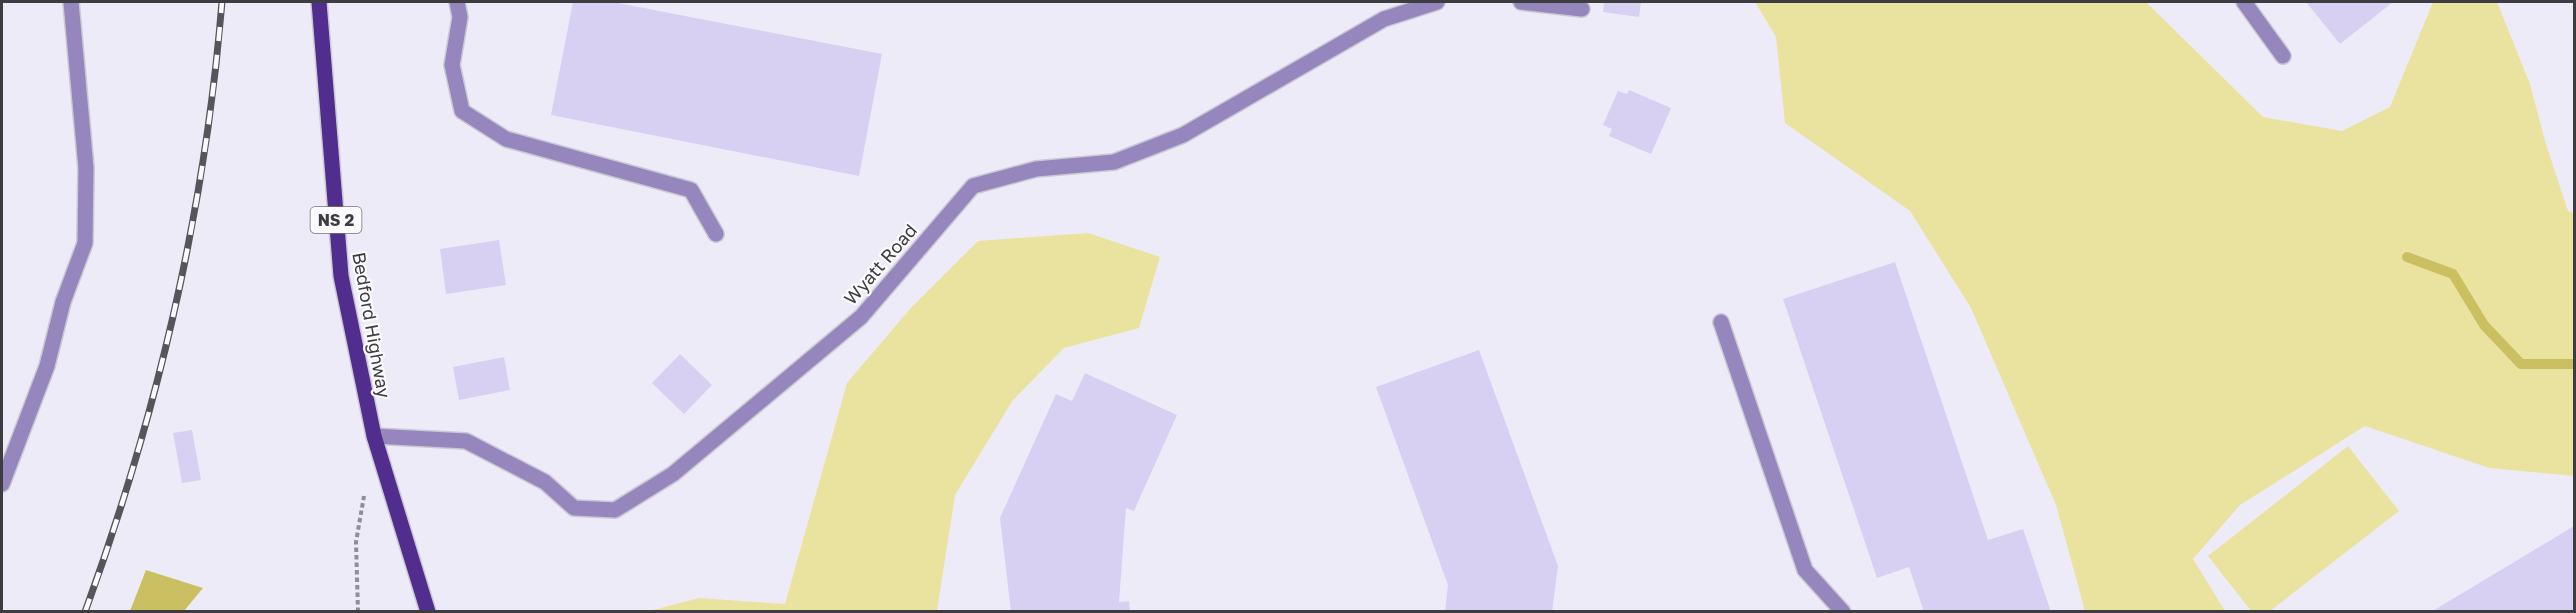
<svg xmlns="http://www.w3.org/2000/svg" width="2576" height="613" font-family="'Golos Text',sans-serif">
  <style>
    .green { fill: #eae3a0 }
    .water { fill: #cbc061 }
    .lines { fill: none; stroke-linecap: round; stroke-linejoin: round }
    .stream { stroke: #cbc061; stroke-width: 10 }
    .building { fill: #d7d0f2 }
    .minor-casing { stroke: #cbc8d4; stroke-width: 18 }
    .major-casing { stroke: #cbc8d4; stroke-width: 18 }
    .path { stroke: #8f8d97; stroke-width: 4; stroke-dasharray: 4.5 3; stroke-linecap: butt }
    .minor { stroke: #9587bd; stroke-width: 15 }
    .major { stroke: #512d8e; stroke-width: 15 }
    .rail-casing { stroke: #56555b; stroke-width: 7 }
    .rail { stroke: #fbfafd; stroke-width: 4.5; stroke-dasharray: 14; stroke-linecap: butt }
    .labels { text-anchor: middle; dominant-baseline: central; stroke-width: 4.5; stroke-linejoin: round; paint-order: stroke }
    .shield { fill: #fbfafd; stroke: #767579; stroke-width: 1.5 }
    .shield-label { font-size: 16px; font-weight: bold; fill: #3d3c41 }
    .street-label { font-size: 18px; fill: #3d3c41; stroke: #fbfafd }
  </style>
  <rect width="100%" height="100%" fill="#eeebf9"/>
  <g class="green">
    <path d="M1755,2H2146L2263,117L2342,131L2390,107L2433,2H2497L2530,84L2545,141L2568,211L2574,213V476L2489,468L2365,426L2240,505L2193,559L2225,611H2085L2056,505L1971,308L1910,211L1785,123L1776,37Z"/>
    <path d="M1088,233L1160,257L1139,328L1064,348L1013,400L955,495L937,611H649L699,598L785,604L847,383L909,310L978,241Z"/>
    <path d="M2348,446L2399,511L2270,611H2251L2208,556Z"/>
  </g>
  <path class="water" d="M146,570L203,588L184,611H130Z"/>
  <g class="lines">
    <path class="stream" d="M2407,257L2453,274L2484,325L2521,364H2574"/>
  </g>
  <g class="building">
    <path d="M573,2H613L882,54L859,176L551,115Z"/>
    <path d="M1604,2H1641L1639,17L1603,12Z"/>
    <path d="M2306,2H2393L2340,44Z"/>
    <path d="M1629,90L1671,108L1651,154L1609,136L1612,129L1603,125L1618,91L1627,94Z"/>
    <path d="M499,240L506,285L446,294L440,249Z"/>
    <path d="M1895,262L1988,540L2023,529L2051,612H1924L1909,567L1877,578L1783,299Z"/>
    <path d="M1479,350L1558,566L1552,612H1445L1448,585L1376,387Z"/>
    <path d="M680,354L712,385L684,414L652,383Z"/>
    <path d="M504,357L510,390L459,400L453,367Z"/>
    <path d="M1085,373L1177,415L1134,511L1126,508L1119,602L1129,601L1130,612H1011L1000,518L1056,394L1072,401Z"/>
    <path d="M192,430L201,480L182,483L173,433Z"/>
    <path d="M2574,526V612H2431Z"/>
  </g>
  <g class="lines">
    <g class="minor-casing">
      <g id="minor">
        <path d="M457,2L460,17L452,65L462,111L506,139L691,190L716,234"/>
        <path d="M1521,2L1582,9"/>
        <path d="M2244,2L2283,56"/>
        <path d="M1721,322L1805,570L1843,612"/>
        <path d="M374,436L466,441L545,482L574,508L615,510L673,474L861,317L973,186L1036,169L1114,162L1183,135L1384,19L1437,2"/>
        <path d="M2,484L47,366L63,302L85,243L86,168L71,2"/>
      </g>
    </g>
    <g class="major-casing">
      <path id="major" d="M319,2L341,276L374,436L428,612"/>
    </g>
    <path class="path" d="M358,612L356,542L364,496"/>
    <use href="#minor" class="minor"/>
    <use href="#major" class="major"/>
    <g class="rail-casing">
      <path id="rail" d="M85,612C157,415 205,211 222,2"/>
    </g>
    <use href="#rail" class="rail"/>
  </g>
  <g class="labels">
    <rect class="shield" x="310.5" y="207" width="51" height="26" rx="4.5"/>
    <g class="shield-label">
      <text x="336" y="220">NS 2</text>
    </g>
    <g class="street-label">
      <text transform="translate(880 264) rotate(-49)">Wyatt Road</text>
      <text transform="translate(372 325) rotate(80)">Bedford Highway</text>
    </g>
  </g>
  <rect width="2576" height="613" fill="none" stroke="#3d3c41" stroke-width="6"/>
</svg>
